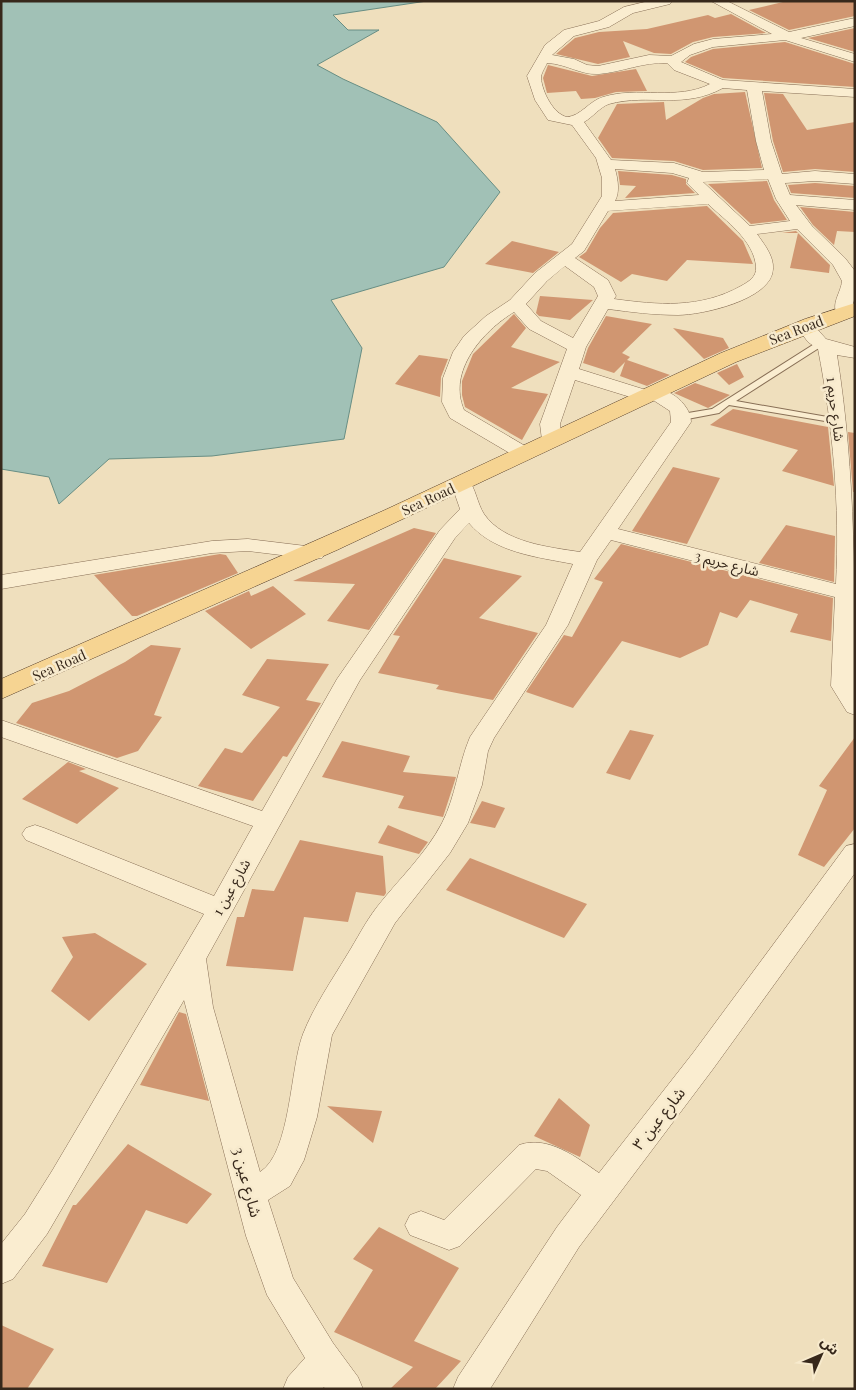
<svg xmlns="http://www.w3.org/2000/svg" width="856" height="1390" font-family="'Playfair Display','Noto Sans Arabic',serif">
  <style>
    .water { fill: #a1c1b6; stroke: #688e84 }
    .building { fill: #d09671 }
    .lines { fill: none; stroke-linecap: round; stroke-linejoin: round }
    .service-casing { stroke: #886f56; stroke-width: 2 }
    .minor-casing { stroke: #886f56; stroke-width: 1 }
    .primary-casing { stroke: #553d2a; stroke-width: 1 }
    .service { fill: #faedd0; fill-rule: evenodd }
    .minor { fill: #faedd0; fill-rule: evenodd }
    .primary { fill: #f6d492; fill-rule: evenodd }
    .labels { text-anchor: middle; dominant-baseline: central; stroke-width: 5; stroke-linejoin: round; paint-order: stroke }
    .street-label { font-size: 14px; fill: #37281b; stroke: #f7eacd }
    .near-street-label { font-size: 16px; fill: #37281b; stroke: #f7eacd }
  </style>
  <rect width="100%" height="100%" fill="#efdfbd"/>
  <path class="water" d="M1,1H427L333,15L348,30H379L317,65L343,79L437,122L500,192L444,267L331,300L362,348L344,439L212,456L109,459L59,504L49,477L1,469Z"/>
  <g class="building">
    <path d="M787,1H855V16L789,30L749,10Z"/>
    <path d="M731,14L766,33L713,37L693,42L671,54L654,53L623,41L630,57L598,64L556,54L575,38L599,32L647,29L708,15L715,18Z"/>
    <path d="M855,28V52L808,38Z"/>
    <path d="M785,42L855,64V87L723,78L685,62L691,57L713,49Z"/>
    <path d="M548,65L592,76L636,69L647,91L616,92L595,98L581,99L576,91L547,93L543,78Z"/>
    <path d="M745,92L762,168L703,170L674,161L612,158L598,138L617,104L664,102L666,120L703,98L714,94Z"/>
    <path d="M764,93L783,94L807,130L855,122V172L815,169L783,172L773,141Z"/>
    <path d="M618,171L672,175L686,179V184L695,193L625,198L636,186L620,185Z"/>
    <path d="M767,181L774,200L787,220L751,224L708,184Z"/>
    <path d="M815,183L855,186V198L791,193L788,185Z"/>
    <path d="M707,206L743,241L753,264L687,260L667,281L632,274L621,282L579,257L586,252L600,228L613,213Z"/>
    <path d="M800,207L855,212V232L837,231L834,245L813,225Z"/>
    <path d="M796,231L830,265L829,273L790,268L798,233H782Z"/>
    <path d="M512,241L559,252L533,273L485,264Z"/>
    <path d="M540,296L593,300L570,320L539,316L536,313Z"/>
    <path d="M514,314L526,328L511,347L560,362L511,388L548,394L522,440L465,407L462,395V381L473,354Z"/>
    <path d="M606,316L652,324L622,353L630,357L627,360L670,375L647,386L620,376L625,362L614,373L583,363L588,348Z"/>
    <path d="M673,328L723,338L729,348L704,359Z"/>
    <path d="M419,355L448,359L441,377L440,397L395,384Z"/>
    <path d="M737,364L744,377L729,385L717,373Z"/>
    <path d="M695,383L730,395L708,408L674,393Z"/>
    <path d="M733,409L828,427L834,486L782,471L798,450L710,425Z"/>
    <path d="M848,432L855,433V492H853Z"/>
    <path d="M673,467L720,478L687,544L632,531Z"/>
    <path d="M786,525L835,536L834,582L759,563Z"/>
    <path d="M414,528L436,533L369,630L327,621L355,584L293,581Z"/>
    <path d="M621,544L833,598L831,641L790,632L798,614L750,600L737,618L720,612L708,645L680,658L622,641L573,708L526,692L564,635L572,637L603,582L594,579Z"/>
    <path d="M220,554L226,555L238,573L137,616H132L94,575Z"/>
    <path d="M444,558L522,576L479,618L538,633L493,700L436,689L439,685L378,673L400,636L393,635Z"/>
    <path d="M273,586L306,614L251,649L205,611L249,591L251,596Z"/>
    <path d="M151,645L181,648L154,715L162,717L138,751L117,758L16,723L32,703L69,691L125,662Z"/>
    <path d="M267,659L329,664L306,700L321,703L287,757L283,756L253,801L198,786L225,748L242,753L280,707L242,695Z"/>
    <path d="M630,730L654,735L630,780L606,773Z"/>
    <path d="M855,737V828L824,867L798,855L827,790L819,786Z"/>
    <path d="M342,741L410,756L403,772L456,777L443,817L398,808L404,796L322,777Z"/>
    <path d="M68,762L86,769L79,771L119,788L77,824L22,799Z"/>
    <path d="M482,801L505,808L495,828L470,823Z"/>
    <path d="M388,825L428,842L419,854L378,843Z"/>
    <path d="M300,840L383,856L386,893L384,896L356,892L348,922L304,917L293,971L226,966L237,917H244L252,889L274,891Z"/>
    <path d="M470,858L587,904L564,938L446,890Z"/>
    <path d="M95,933L147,964L89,1021L51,991L73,957L62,937Z"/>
    <path d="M179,1012L186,1014L209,1101L140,1085Z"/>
    <path d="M559,1098L590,1125L580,1157L534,1136Z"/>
    <path d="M327,1106L382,1111L373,1143Z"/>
    <path d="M128,1144L212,1194L187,1224L146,1210L107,1283L42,1266L73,1205H76Z"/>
    <path d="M379,1227L459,1268L414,1341L461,1361L435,1389H390L413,1367L334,1332L373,1270L353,1259Z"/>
    <path d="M1,1325L54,1349L27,1389H1Z"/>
  </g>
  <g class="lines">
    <g class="service-casing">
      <path id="service" d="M819,341L822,342V346L736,401L839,419L844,422L843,424L729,405L719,413L682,420L677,417L682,414L712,409Z"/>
    </g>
    <g class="minor-casing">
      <g id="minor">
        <path d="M649,1H672L670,4L633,13L609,27L574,36L552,55L574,59L587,65L598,66L649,55L671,56L694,44L713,39L772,34L711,1H727L789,32L855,18V26L801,38L855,54V62L785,40L713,47L690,55L681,62L723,80L855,89V97L762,91L771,141L782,174L815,171L855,174V184L815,181L785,183L790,195L855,200V210L796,205L812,226L845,258L855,271V296L850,316H838C830,304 841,293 842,281L833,265L797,229L757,234C764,244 774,256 773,269C772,300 701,315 678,315C654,315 631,312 608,309L586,347L579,369L646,390C664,383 691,403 691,422L618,529L836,584C840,506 833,426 818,349L808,342L796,326L799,322H811L826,339L855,347V358L837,355C856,473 855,595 855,715L847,712L831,686L835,597L611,540L597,560L568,625L494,738L488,751L482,785L468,823L450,853L395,923L332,1035L317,1117L304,1160L290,1186L268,1200L293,1278L333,1343L358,1377L363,1389H325L324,1387L322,1389H283L288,1377L305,1358L267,1295L246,1236L184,1000L47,1234L13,1279L1,1284V1244L25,1214L52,1171L204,914L26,840L22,834L26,828L35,825L44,828L214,896L253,826L1,737V720L262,811L337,679L440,530L460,509L451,483L454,479L461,477L468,479C476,489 477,503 484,514C504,543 549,547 580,552L671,422L670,411L653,400H640L575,380L560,424L562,440L559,444H545L542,440L540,424L567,349L529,329L514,312C483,331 447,371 464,410L532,450L535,454L532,458H518L450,418L442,402L443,378L453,352L464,336L486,316L510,300L535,273L572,244L602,196V178L596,158L572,125L548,120L535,100L527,76L545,45L564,30L599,21L624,7ZM547,63C568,64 579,75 599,74C622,72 643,62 667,63L674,70L710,84C677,101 638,86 603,97C589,101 581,116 567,117C553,114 542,91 541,78C541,73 545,68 547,63ZM723,88L747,90L756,141L764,170L703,172L674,163L611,160L584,122C593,117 600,107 609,104C650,93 683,110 723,88ZM615,169L672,173L689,178L687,183L699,195L615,201C620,192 618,179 615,169ZM768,179L776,199L790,221L750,226L703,182ZM708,204C726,221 754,240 756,267C757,277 748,282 741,286C700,309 658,305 614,299L616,296L608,280L575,258L584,251L608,211ZM565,266L594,287L598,296L573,338L541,321L526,304L547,281ZM469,523C494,553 538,557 573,564L546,625L470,737C458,765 456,796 442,823C426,854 398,880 377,907C366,921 357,939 347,955C332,980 314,1006 303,1034C290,1067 291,1153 260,1172L213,1007L206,959L360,680L455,538Z"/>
        <path d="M248,539L314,547L322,548L325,553L322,558L314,559L248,551L212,553L1,589V575L212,541Z"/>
        <path d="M855,844V873L713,1069L579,1247L490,1389H453L458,1377L557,1227L581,1195L547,1171L536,1169L460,1246L449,1250L410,1235L405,1225L410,1215L421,1211L444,1220L519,1145C548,1135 576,1157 599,1173L693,1053L846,846Z"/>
      </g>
    </g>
    <g class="primary-casing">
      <path id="primary" d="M855,303V316L736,362L337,550L1,699V679L385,510L721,353L805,319Z"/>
    </g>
    <use href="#service" class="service"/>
    <use href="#minor" class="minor"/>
    <use href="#primary" class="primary"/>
  </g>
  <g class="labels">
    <g class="street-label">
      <text transform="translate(796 330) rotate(-21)">Sea Road</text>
      <text transform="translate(836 409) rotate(83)">شارع حريم 1</text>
      <text transform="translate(428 499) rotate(-25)">Sea Road</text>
      <text transform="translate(727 563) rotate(14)">شارع حريم 3</text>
      <text transform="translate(59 665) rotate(-24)">Sea Road</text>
      <text transform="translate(231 887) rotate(-61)">شارع عين 1</text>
    </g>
    <g class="near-street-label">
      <text transform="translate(658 1118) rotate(-52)">شارع عين ٣</text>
      <text transform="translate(248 1182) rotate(75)">شارع عين 3</text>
    </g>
  </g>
  <rect width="856" height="1390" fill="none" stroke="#37281b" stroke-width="5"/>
  <g transform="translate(821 1355) rotate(45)" stroke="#f7eacd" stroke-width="4" paint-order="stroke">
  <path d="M0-4L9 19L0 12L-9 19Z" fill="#37281b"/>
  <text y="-8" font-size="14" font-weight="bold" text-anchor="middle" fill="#37281b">ش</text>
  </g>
</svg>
